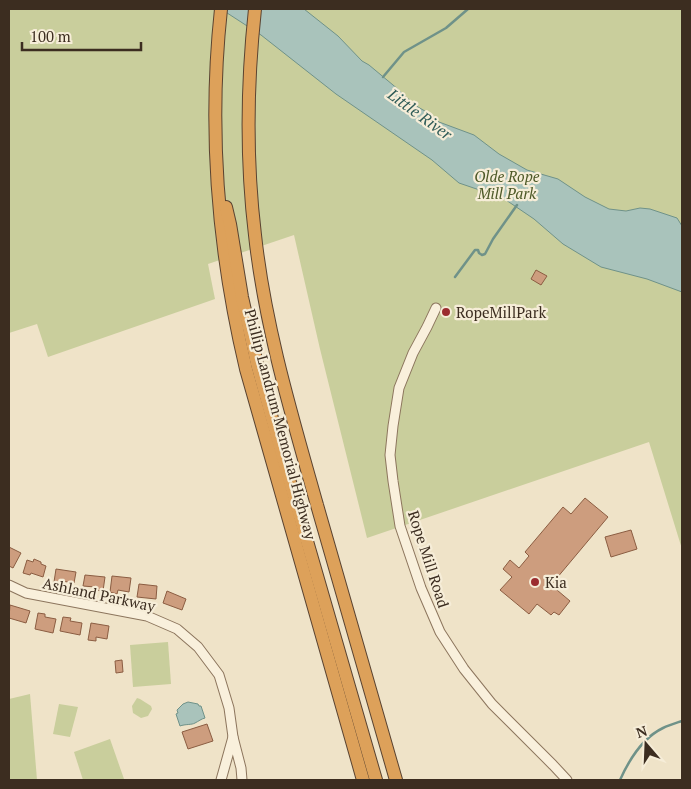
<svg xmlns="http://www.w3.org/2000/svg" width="691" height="789" font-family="'PT Serif',serif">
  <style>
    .green { fill: #c9ce9c }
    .water { fill: #a9c3bb; stroke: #6f9289 }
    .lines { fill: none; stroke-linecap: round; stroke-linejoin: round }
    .stream { stroke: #6f9289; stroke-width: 2.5 }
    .building { fill: #cd9d7e; stroke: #8b5d42 }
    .minor-casing { stroke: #8c755d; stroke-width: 11 }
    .highway-casing { stroke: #5a4331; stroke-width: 14 }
    .minor { stroke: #f9f0dc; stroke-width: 9 }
    .highway { stroke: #dda15a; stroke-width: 12 }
    .poi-dot { fill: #9b2c2f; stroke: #f6edd8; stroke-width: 2 }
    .labels { text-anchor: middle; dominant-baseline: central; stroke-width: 4.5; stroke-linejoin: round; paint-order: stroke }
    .park-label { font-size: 15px; font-style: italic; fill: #4d5927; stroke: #f6edd8 }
    .poi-label { font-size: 15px; fill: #3c2d20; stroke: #f6edd8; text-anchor: start }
    .street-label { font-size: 15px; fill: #3c2d20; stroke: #f6edd8 }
    .water-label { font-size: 16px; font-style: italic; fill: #305c58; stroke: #f6edd8 }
  </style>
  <rect width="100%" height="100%" fill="#efe3c8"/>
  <g class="green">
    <path d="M9,9H682V549L649,442L367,538L320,349L294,235L208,264L215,299L48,357L37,324L9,333Z"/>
    <path d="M168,642L171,684L133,687L130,645Z"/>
    <path d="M30,694L37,780H9V699Z"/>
    <path d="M137,698L140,699L151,706L152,709L148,716L141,718L133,713L132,706Z"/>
    <path d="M59,704L78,707L70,737L53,734Z"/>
    <path d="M110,739L124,779L120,780H83L74,752Z"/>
  </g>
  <g class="water">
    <path d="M221,9H304L338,36L362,61L369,65L399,90L406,97L418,107L430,114L439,122L474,135L499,154L527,170L558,179L585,197L609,209L626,211L640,208L650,209L677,218L682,226V292L647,279L601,267L563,244L534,219L503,198L459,183L432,160L336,94L261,35Z"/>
    <path d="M188,702L198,704L199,706H201L205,718C201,719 199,721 195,723C192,725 185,724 180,726L176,714L178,713L177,710L183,704Z"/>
  </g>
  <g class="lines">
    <g class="stream">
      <path d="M383,77L404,52L446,28L468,9"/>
      <path d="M455,277L475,250H478L479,253L482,255L485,254L493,239L517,205"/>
      <path d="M620,780C629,760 642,738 663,728C669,725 676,723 682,721"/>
    </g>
  </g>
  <g class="building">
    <path d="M536,270L547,276L541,285L531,279Z"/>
    <path d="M585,498L608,517L551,585L570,601L559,615L554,612L551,615L537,604L529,614L500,590L512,577L503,569L510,560L519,568L529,556L525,552L563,507L571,514Z"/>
    <path d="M631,530L637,549L611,557L605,537Z"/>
    <path d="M9,547L21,553L13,568L9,566Z"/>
    <path d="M34,559L41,562V564L46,566L43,577L31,573L30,575L23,573L27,560L33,562Z"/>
    <path d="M56,569L76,572L74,583L62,581L61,583L54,582Z"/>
    <path d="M85,575L105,577L103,591L95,590V587L83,586Z"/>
    <path d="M112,576L131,578L129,592L118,590L117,594L110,592Z"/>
    <path d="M139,584L157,586L156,599L137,597Z"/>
    <path d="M167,591L186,599L182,610L163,603Z"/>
    <path d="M10,605L30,611L26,623L9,618Z"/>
    <path d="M38,613L45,614V617L56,619L53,633L35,629Z"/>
    <path d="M63,617L71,618L70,621L82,623L80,635L60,631Z"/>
    <path d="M91,623L109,626L107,639L96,637V641L88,640Z"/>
    <path d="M122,660L123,672L116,673L115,661Z"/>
    <path d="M207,724L213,741L188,749L182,732Z"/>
  </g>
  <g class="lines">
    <g class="minor-casing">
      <g id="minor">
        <path d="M436,308L427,327L413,353L399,388L393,426L390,455L393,481L400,526L421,588L440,632L464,669L492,704L553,765L567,780"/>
        <path d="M9,585L26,593L147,616L177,629L198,647L219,675L229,708L233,737"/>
        <path d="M221,780L233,737L241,768L242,780"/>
      </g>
    </g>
    <g class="highway-casing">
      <g id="highway">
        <path d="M221,9C208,129 218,251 246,369L363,780"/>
        <path d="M255,9C247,83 246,160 255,235C265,327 292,416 317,505C343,597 369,689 396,780"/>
        <path d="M226,207L230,224L242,297L257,364L283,458L376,780"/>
      </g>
    </g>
    <use href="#minor" class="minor"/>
    <use href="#highway" class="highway"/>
  </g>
  <g class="poi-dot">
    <circle cx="446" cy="312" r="5"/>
    <circle cx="535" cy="582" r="5"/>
  </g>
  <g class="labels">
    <g class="park-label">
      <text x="507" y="176">Olde Rope<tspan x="507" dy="17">Mill Park</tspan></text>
    </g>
    <g class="poi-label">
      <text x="456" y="312">RopeMillPark</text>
      <text x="545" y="582">Kia</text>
    </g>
    <g class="street-label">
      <text transform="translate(281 424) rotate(75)">Phillip Landrum Memorial Highway</text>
      <text transform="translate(429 559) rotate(72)">Rope Mill Road</text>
      <text transform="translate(99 594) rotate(12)">Ashland Parkway</text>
    </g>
    <g class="water-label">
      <text transform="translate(420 114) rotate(36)">Little River</text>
    </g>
  </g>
  <rect width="691" height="789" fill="none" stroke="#3c2d20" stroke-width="20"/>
  <g transform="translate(646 744) rotate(341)" stroke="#f6edd8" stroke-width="4" paint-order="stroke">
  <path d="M0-4L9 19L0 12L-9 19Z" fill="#3c2d20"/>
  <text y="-8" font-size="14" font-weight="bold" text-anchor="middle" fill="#3c2d20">N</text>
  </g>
  <path d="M22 42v8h119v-8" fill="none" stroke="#3c2d20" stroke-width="2.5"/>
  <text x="30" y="42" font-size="15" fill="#3c2d20" stroke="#f6edd8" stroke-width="4" paint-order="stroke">100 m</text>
</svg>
